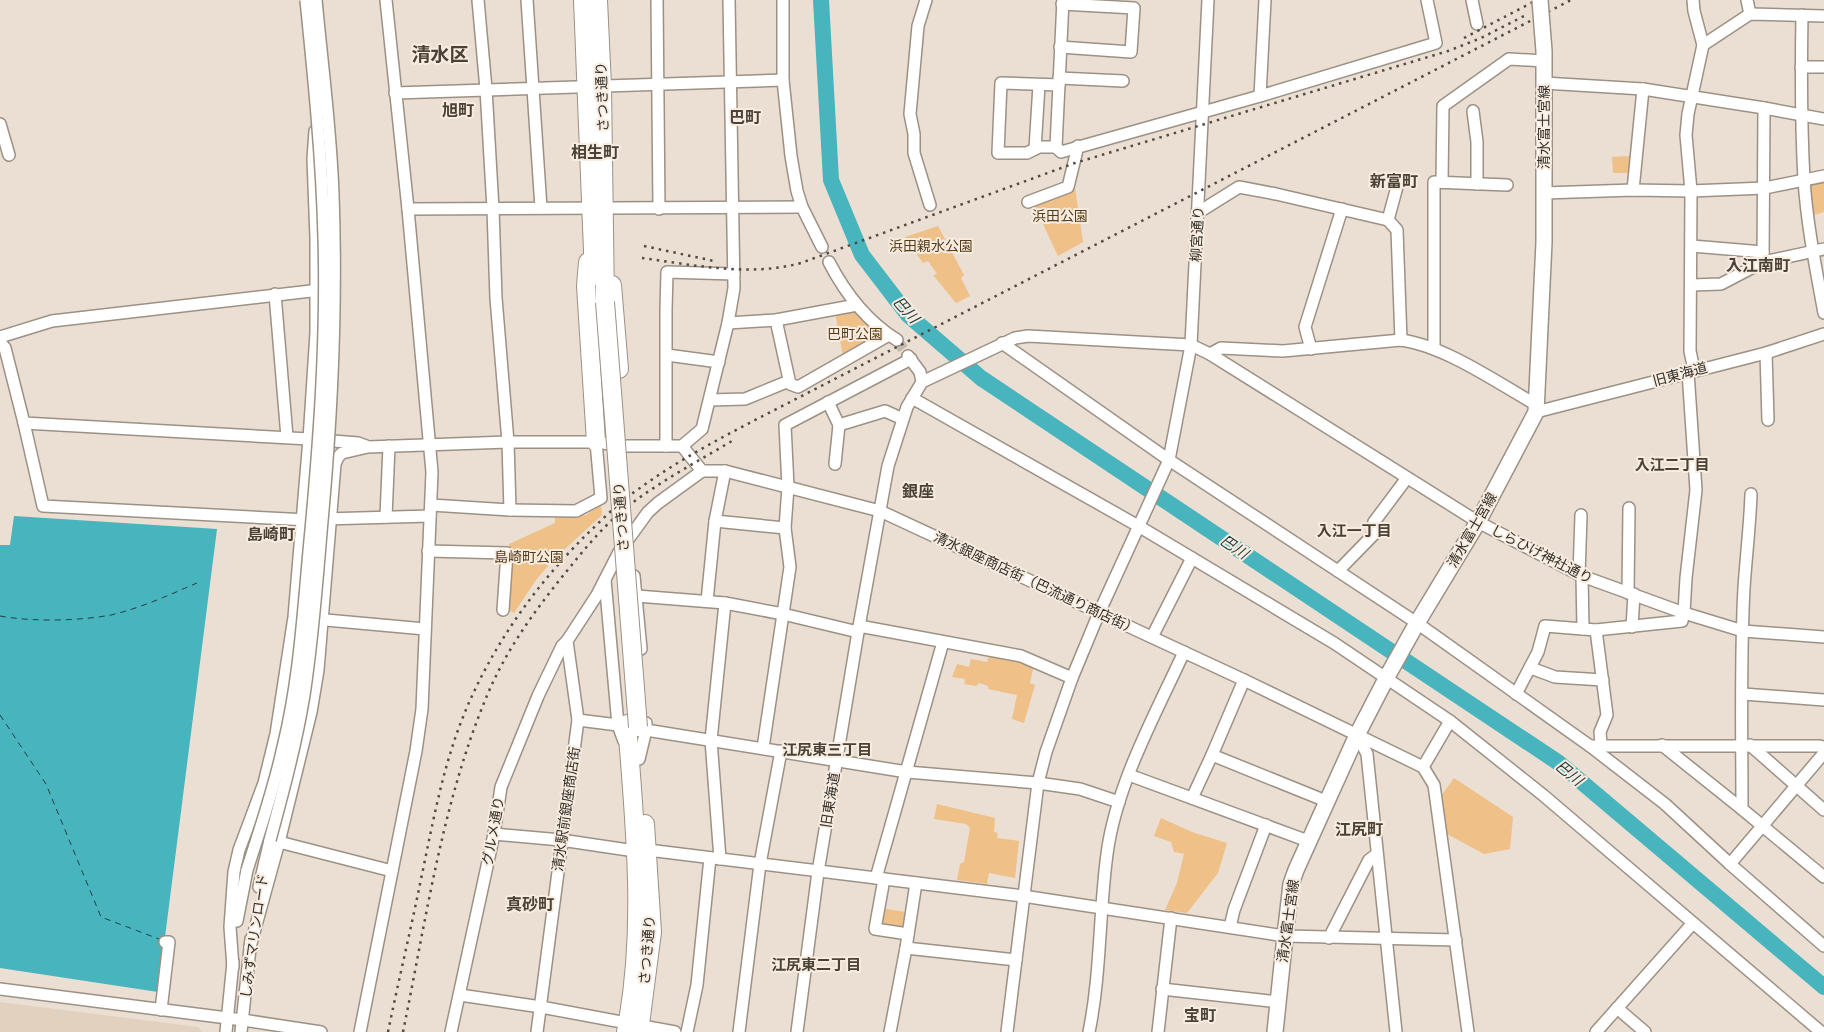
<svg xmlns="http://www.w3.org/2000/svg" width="1824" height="1032" font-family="'Roboto Condensed','Noto Sans JP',sans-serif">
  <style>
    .built { fill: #e1d1be }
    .green { fill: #efc087 }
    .water { fill: #47b4be }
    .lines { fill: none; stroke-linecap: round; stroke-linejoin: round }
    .river { stroke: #47b4be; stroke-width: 16 }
    .ferry { stroke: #263f41; stroke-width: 1; stroke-dasharray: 6 5; stroke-linecap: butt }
    .minor-tunnel { stroke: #c5bcb0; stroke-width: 11; stroke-dasharray: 11 5.5; stroke-linecap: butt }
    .minor-casing { stroke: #9c9185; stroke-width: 14 }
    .major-casing { stroke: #9c9185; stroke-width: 18 }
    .highway-casing { stroke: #9c9185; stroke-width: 20 }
    .minor { stroke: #fff; stroke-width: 11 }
    .major { stroke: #fff; stroke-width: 15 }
    .highway { stroke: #fff; stroke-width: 18 }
    .rail { stroke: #514b45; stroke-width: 2.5; stroke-dasharray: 2.5 5; stroke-linecap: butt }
    .minor-bridge-casing { stroke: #9c9185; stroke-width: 14; stroke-linecap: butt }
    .major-bridge-casing { stroke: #9c9185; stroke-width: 18; stroke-linecap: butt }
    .highway-bridge-casing { stroke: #9c9185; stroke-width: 20; stroke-linecap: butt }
    .minor-bridge { stroke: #fff; stroke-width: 11 }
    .major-bridge { stroke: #fff; stroke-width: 15 }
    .highway-bridge { stroke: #fff; stroke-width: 18 }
    .labels { text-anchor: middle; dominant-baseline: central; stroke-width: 4; stroke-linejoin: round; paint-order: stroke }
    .street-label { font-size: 14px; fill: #322e29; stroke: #f7ecdf }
    .park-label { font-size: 14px; fill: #563c19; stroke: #f7ecdf }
    .water-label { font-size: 15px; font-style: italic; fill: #263f41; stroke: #f7ecdf }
    .neighbourhood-label { font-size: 15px; font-weight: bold; fill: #4b4237; stroke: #f7ecdf }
    .quarter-label { font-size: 16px; font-weight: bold; fill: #4b4237; stroke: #f7ecdf }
    .district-label { font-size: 19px; font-weight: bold; fill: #4b4237; stroke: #f7ecdf }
  </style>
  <rect width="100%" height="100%" fill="#eadfd2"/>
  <path class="built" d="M0,1002L198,1027L202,1032H0Z"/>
  <g class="green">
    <path d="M1630,156V173H1613L1612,157Z"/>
    <path d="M1824,181V212L1811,216L1809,184Z"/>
    <path d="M1075,188L1083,242L1058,256L1034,205Z"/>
    <path d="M938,226L964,275L961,278L970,296L956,303L933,275L937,274L928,261L923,263L905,237Z"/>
    <path d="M854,308L867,324L879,335L843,357L835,312Z"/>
    <path d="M601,505L602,515L553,560L536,580L514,613L506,609L509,544L555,523V515H586Z"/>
    <path d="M989,654L1004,656L1034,665L1030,683L1035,685L1024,723L1012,719L1017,695L988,689V686L979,683L976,686L964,684L965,679L952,677L957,664L969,667L971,659L987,662Z"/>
    <path d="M1454,778L1513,817L1510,849L1484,854L1447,834L1441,796Z"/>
    <path d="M937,804L995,818L994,832L998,833L997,838L1019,841L1015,878L989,873L987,884L957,880L960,864L964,862L970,828L966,824L934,819Z"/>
    <path d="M1161,818L1192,832L1227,843L1218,873L1187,913L1165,910L1177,883L1184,854L1174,852L1171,842L1154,836Z"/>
    <path d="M880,908L906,912L904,931L878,927Z"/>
  </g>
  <path class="water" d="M14,516L217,529L158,992L0,968V545H10Z"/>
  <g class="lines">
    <path class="river" d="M821,0L831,180L862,255L908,315L981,378L1559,763L1824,987"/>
    <g class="ferry">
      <path d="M0,616C33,622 78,621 111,615C141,608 169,595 197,583"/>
      <path d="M0,715L46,784L101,917L159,939"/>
    </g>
    <path class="minor-tunnel" d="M897,340L908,356"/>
    <g class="minor-casing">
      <g id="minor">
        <path d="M527,0L541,208"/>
        <path d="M657,0L659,209"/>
        <path d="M783,0V80L791,156L797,191L802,207L822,247"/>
        <path d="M926,0L918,26L910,114L914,134V153L930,205"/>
        <path d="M1063,0L1056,147L1061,152L1260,96L1436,43L1427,0"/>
        <path d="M1472,0L1477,24"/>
        <path d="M1693,0L1694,11L1703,45"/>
        <path d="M1747,0L1750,14"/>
        <path d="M1802,15C1801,70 1801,125 1804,180C1807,225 1816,269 1824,313"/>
        <path d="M1060,47L1131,52L1134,8L1062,4"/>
        <path d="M1801,67H1824"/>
        <path d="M1059,78L1123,81"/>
        <path d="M1544,83L1643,89L1764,108L1824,119"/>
        <path d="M395,93L783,80"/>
        <path d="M1260,96L1265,0"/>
        <path d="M1473,111L1477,142V184"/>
        <path d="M0,124L9,155"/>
        <path d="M1056,147H1039L1027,153H998L1001,83L1059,85"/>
        <path d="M1035,149L1039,85"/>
        <path d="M1442,182L1443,106L1509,59L1544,61"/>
        <path d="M1633,190L1643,89"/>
        <path d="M1544,193L1633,190L1691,191L1765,188L1824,176"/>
        <path d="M1028,202L1068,187L1078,146"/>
        <path d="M408,209L802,207"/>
        <path d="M1199,212L1239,187L1276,194L1388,220L1397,230L1401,340"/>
        <path d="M1388,220L1398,183"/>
        <path d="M1692,246L1763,252"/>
        <path d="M829,262C845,293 868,322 897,340"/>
        <path d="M1763,262L1764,108"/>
        <path d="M1692,285L1721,284L1763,262L1824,249"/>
        <path d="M275,294L287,437"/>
        <path d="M776,320L790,384L798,387L889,335"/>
        <path d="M728,323L776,320L857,305"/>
        <path d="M0,337L52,321L311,291"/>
        <path d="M0,342L5,348L24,423L309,439L358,443L366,446"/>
        <path d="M1002,343L1169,460L1417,623L1590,746L1665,804L1730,864L1824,946"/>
        <path d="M1434,348V182L1507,185"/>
        <path d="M1311,349L1305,327L1342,209"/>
        <path d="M1766,353L1768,420"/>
        <path d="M1210,354L1221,348L1283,351L1401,340C1445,346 1496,382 1535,404"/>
        <path d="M667,355L719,362"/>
        <path d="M908,356L920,372L922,382"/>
        <path d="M1694,370L1690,351L1691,191L1686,135L1688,114L1703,45L1750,14L1824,16"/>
        <path d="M912,398L1140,527L1334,643L1450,721L1543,795L1821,1032"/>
        <path d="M710,400L745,399L789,381"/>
        <path d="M828,402L839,425L885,411L903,419"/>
        <path d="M1536,412L1766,353L1824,334"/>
        <path d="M24,423L43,506L308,520"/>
        <path d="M666,446V310L667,272L734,274"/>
        <path d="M682,446L702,471"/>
        <path d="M835,464L839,425"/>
        <path d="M702,471H725L880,511L1244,680L1423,767L1434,785L1468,1032"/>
        <path d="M1751,494C1750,525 1746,557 1744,588C1740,661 1742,735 1742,809L1824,877"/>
        <path d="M431,505L510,510L508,442L496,298L493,209L486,89L478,0"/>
        <path d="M510,510L576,511L601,498L596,442"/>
        <path d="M386,517L389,446"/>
        <path d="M324,519L430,516"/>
        <path d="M715,521L785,528"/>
        <path d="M428,551L507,553L503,610"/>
        <path d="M1338,571L1378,530L1374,522L1407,478"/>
        <path d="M1579,575L1581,515"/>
        <path d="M634,576L641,649"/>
        <path d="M1582,576L1583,629"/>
        <path d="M605,580L618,725L624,741"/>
        <path d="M1628,593L1629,508"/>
        <path d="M637,596L725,603L783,614L858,632"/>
        <path d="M707,601L715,521L725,471"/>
        <path d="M315,619L425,629"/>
        <path d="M859,626L1021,656L1072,678"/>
        <path d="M1632,627L1634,594"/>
        <path d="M1596,630L1607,715L1600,732L1601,744"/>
        <path d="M1152,637L1192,558"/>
        <path d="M1531,668L1555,677L1603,680"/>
        <path d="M1516,694L1538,652L1545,626L1596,630L1682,621L1684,613L1686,578L1696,490L1688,372"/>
        <path d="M1743,694L1824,700"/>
        <path d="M578,720L618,725"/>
        <path d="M646,730L907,772L1038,783L1080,789L1119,802"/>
        <path d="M1357,735L1367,754L1396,1032"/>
        <path d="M1662,745L1742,809"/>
        <path d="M1750,745L1824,810"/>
        <path d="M1590,746H1820L1824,748"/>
        <path d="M763,748L790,567L785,528L788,487L785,425L911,359"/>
        <path d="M1212,755L1326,801"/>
        <path d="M639,759L646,730V723"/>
        <path d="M1423,767L1450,721"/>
        <path d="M1129,775L1308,841"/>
        <path d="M1192,798L1212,755L1244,680"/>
        <path d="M494,834L561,840L635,851L648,850L1023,896L1285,936L1456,940"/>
        <path d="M279,842L392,871"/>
        <path d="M720,859L711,740L725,603"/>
        <path d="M1730,864L1824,753"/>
        <path d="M876,878L943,642"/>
        <path d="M884,879L875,929L908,934"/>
        <path d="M259,887L270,840"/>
        <path d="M237,921L247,870"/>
        <path d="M1230,927L1234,910L1266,825"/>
        <path d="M1329,938L1369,860L1377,854"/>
        <path d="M250,947L279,842L311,712L318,670L335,464L338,457L342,453L368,447L508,442H596L624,446H682L702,429L728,323L734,288L729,0"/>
        <path d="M906,948L1016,960"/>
        <path d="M233,967L230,927L234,872L239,850L264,783L276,734L294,617L309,439L316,333V238L313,159L315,131"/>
        <path d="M0,989L243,1020L321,1032"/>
        <path d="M1162,989L1278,1002"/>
        <path d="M460,995L541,1007L675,1032"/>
        <path d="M1617,1008L1645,1032"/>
        <path d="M161,1010L169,942H165"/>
        <path d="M226,1032L233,962"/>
        <path d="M241,1032L251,939"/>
        <path d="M360,1032L416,751L422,709L432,472L408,209L386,0"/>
        <path d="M451,1032L494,834L501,787L538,696L562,646L567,641"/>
        <path d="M537,1032L578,720L567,641L597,595L619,552L648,512L658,503L702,471"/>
        <path d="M687,1032L697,985L710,858"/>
        <path d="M739,1032L760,864L781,751"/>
        <path d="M797,1032L818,872L858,632L888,466L907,407L922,382L1015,338L1028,336L1191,345L1210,354L1478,522L1582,576L1684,613L1743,631L1824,637"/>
        <path d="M890,1032L906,948L916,883"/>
        <path d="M1007,1032L1038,783L1046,752L1072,678L1099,613L1169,460L1191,345L1208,0"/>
        <path d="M1089,1032C1101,973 1099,913 1107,854C1116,785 1155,715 1184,652"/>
        <path d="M1158,1032L1171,918"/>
        <path d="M1596,1032L1693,923"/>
      </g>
    </g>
    <g class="major-casing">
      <path id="major" d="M1275,1032L1285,936L1291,884L1296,870L1357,735L1388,675L1417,623L1478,522L1536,412L1544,242V51L1542,26"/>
    </g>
    <g class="highway-casing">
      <g id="highway">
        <path d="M583,0L594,276"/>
        <path d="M598,0L602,86L605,302"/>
        <path d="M588,262L586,286L596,442"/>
        <path d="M612,285L619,369"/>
        <path d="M626,1032C646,930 635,827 627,724"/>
        <path d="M639,1032L652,932L645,824"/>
      </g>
    </g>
    <use href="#minor" class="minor"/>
    <use href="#major" class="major"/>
    <use href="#highway" class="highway"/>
    <g class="rail">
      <path d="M1464,38L1537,0"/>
      <path d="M644,246L714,261"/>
      <path d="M642,258C694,265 750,277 801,263L1075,163L1448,51L1481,38L1526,15"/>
      <path d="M388,1032C398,983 410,933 420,884C431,832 440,780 458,730C485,656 531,590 586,535C603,519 620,501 640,488C677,461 717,440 757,419L1571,0"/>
      <path d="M403,1032C426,920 442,804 486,698C504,654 532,614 562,577C583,551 605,523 632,503C663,480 698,461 732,441"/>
    </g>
    <g class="minor-bridge-casing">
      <g id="minor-bridge">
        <path d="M270,840C283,792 296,744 304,695C313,637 317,579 322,521C332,413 337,304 333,195C331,130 322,65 316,0"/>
        <path d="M247,870C260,829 274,789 283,747C299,683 303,616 309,551C319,447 327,342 324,238C322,158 314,79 306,0"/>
      </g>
    </g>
    <g class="major-bridge-casing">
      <path id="major-bridge" d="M1540,0L1542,26"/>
    </g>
    <g class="highway-bridge-casing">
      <path id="highway-bridge" d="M605,302L638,727"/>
    </g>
    <use href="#minor-bridge" class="minor-bridge"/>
    <use href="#major-bridge" class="major-bridge"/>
    <use href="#highway-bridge" class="highway-bridge"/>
  </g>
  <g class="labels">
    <g class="street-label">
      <text transform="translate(602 97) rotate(-92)">さつき通り</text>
      <text transform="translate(1544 127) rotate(-90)">清水富士宮線</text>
      <text transform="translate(1197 234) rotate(-87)">柳宮通り</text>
      <text transform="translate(1680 374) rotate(-15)">旧東海道</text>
      <text transform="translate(621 517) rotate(-94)">さつき通り</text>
      <text transform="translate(1472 530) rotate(-60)">清水富士宮線</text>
      <text transform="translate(1542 554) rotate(27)">しらひげ神社通り</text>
      <text transform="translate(1036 583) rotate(25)">清水銀座商店街（巴流通り商店街）</text>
      <text transform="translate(830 800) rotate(-81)">旧東海道</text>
      <text transform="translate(566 809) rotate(-82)">清水駅前銀座商店街</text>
      <text transform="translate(493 831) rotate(-80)">グルメ通り</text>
      <text transform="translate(1288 921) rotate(-82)">清水富士宮線</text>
      <text transform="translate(254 936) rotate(-82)">しみずマリンロード</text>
      <text transform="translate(647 950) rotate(-85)">さつき通り</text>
    </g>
    <g class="park-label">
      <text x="1060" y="216">浜田公園</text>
      <text x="931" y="246">浜田親水公園</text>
      <text x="855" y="334">巴町公園</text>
      <text x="529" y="557">島崎町公園</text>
    </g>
    <g class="water-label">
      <text transform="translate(906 310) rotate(48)">巴川</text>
      <text transform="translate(1234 547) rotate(34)">巴川</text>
      <text transform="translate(1569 773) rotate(39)">巴川</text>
    </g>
    <g class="neighbourhood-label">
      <text x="1672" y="465">入江二丁目</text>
      <text x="1354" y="531">入江一丁目</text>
      <text x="827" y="750">江尻東三丁目</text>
      <text x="816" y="965">江尻東二丁目</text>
    </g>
    <g class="quarter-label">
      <text x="458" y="110">旭町</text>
      <text x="745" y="117">巴町</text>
      <text x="595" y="152">相生町</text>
      <text x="1394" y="181">新富町</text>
      <text x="1758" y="265">入江南町</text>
      <text x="918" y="491">銀座</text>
      <text x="271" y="534">島崎町</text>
      <text x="1359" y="829">江尻町</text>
      <text x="530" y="904">真砂町</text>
      <text x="1200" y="1015">宝町</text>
    </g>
    <g class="district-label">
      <text x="440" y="54">清水区</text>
    </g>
  </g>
</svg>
